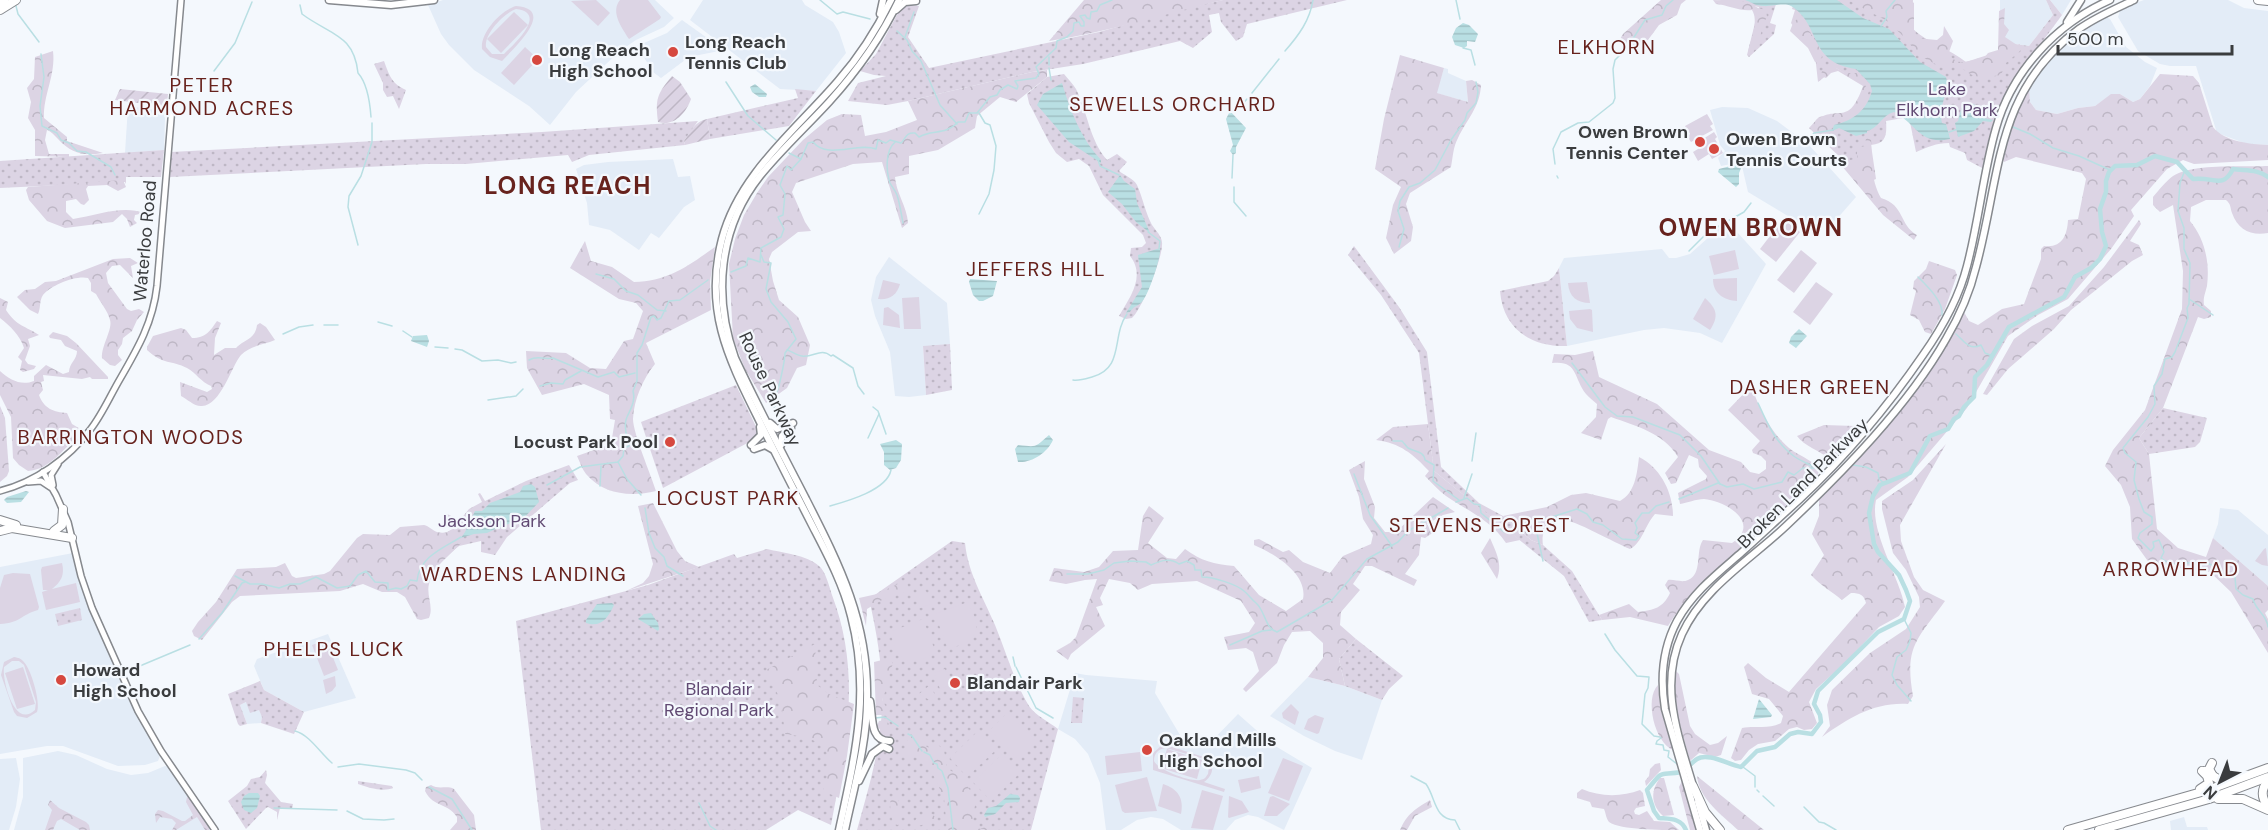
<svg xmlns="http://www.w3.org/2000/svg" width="2268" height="830" font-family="'DM Sans',sans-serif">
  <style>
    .built { fill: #e3ecf7 }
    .grass { fill: url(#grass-dots) }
    .forest { fill: url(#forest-crowns) }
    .garden { fill: url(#garden-furrows) }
    .pitch { fill: #dcd4e4; fill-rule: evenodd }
    .water { fill: url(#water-rules) }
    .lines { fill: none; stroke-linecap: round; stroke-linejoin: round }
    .stream { stroke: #b9dfe3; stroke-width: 1.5 }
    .river { stroke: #b9dfe3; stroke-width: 4.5 }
    .secondary-casing { stroke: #86898e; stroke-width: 8 }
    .primary-casing { stroke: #86898e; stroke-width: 9 }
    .highway-casing { stroke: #86898e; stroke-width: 10 }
    .secondary { stroke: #fff; stroke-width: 5 }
    .primary { stroke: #fff; stroke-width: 6 }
    .highway { stroke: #fff; stroke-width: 8 }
    .poi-dot { fill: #d6483f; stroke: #f4f8fd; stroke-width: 2 }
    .labels { text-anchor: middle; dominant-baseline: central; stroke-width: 4.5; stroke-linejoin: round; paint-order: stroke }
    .poi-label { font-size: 18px; font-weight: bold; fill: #3a3c3e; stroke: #f4f8fd; text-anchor: start }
    .park-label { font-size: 18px; fill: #614a73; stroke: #f4f8fd }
    .street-label { font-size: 18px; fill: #3a3c3e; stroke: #f4f8fd }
    .neighbourhood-label { font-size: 20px; letter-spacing: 1.5px; fill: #67221d; stroke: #f4f8fd }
    .district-label { font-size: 24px; font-weight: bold; letter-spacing: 1.5px; fill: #67221d; stroke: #f4f8fd }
  </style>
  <defs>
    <pattern id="grass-dots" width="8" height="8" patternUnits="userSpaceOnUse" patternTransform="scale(1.5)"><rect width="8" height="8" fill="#dcd4e4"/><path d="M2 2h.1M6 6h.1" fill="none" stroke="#beb7c5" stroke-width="1.8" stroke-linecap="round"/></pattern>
    <pattern id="forest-crowns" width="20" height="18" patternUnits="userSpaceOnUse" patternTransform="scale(1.5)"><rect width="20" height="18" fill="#dcd4e4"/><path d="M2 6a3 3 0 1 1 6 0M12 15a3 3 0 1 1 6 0" fill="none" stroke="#beb7c5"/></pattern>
    <pattern id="garden-furrows" width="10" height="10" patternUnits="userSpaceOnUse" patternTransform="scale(1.5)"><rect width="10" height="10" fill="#dcd4e4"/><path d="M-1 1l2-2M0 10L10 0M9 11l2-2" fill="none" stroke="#beb7c5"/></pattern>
    <pattern id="water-rules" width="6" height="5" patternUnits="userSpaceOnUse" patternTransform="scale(1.5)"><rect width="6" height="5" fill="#b9dfe3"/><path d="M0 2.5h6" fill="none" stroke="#a0c0c4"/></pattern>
  </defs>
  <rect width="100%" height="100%" fill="#f4f8fd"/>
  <g class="built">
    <path d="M443,0H655L674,18L664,27L636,40L620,51L576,92L550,125L529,106L474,70L449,45L441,34L428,5Z"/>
    <path d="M703,0H802L805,5L833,22L839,32L846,53L816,91L780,89L690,20Z"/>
    <path d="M2000,0H2046L2053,15L2029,46L2000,42Z"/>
    <path d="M2050,0H2071L2062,15Z"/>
    <path d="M2144,0H2228L2244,8L2268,11V145L2247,144L2217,133L2196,66H2170L2160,64L2138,51L2118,17L2121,8Z"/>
    <path d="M2105,16L2110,19L2126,47L2145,62L2157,68L2150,86L2140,99L2133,102L2120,94H2112L2095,106L2078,108L2057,114L2036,110L2030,102L2028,86L2048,60L2083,29Z"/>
    <path d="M682,20L724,50L689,57L661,78L653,72L637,46L667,33Z"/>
    <path d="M1444,68L1448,69V73L1466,81L1468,102L1436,93Z"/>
    <path d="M128,106L162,111L165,118L164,150L125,153Z"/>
    <path d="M1722,107L1748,108L1777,121L1809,145L1856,197L1835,221L1801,224L1748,192L1741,162L1721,166L1718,158L1725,151L1720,145L1710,110Z"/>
    <path d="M673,159L678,177L690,176L695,200L684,207L659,238L651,233L639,250L610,230L589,225L587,203L576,169L584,165L608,162Z"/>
    <path d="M1727,221L1766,264L1722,343L1700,333L1664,328L1644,330L1567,346L1559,268L1564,258L1662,249L1669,258H1676L1690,254Z"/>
    <path d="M889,257L947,303L950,344L923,347L926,395L909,397L895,396L890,352L875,316L871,300L876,277Z"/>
    <path d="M2220,508L2238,510L2268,535V586L2213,538L2218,524Z"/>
    <path d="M73,553L81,586L95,624L146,732L160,756L158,761L145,765L118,766L63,746H47L0,754V567Z"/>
    <path d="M328,634L356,698L304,712L264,690L254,666L257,659Z"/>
    <path d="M1075,673L1086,675L1157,681L1155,693L1183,740L1208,745L1238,714L1272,744L1312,768L1284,830L1258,817L1248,815L1235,820L1226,830H1181L1163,819L1151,817L1137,820L1121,830H1106L1100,783L1088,754L1075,739L1058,729Z"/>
    <path d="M1308,677L1345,686L1382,700L1362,760L1335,751L1304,736L1270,716Z"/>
    <path d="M246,702L259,709L262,717L261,723L247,724L240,705Z"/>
    <path d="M58,751L76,755L107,769L131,775L148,773L165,766L169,767L212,830H14L23,797V758Z"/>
    <path d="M16,758L20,779L16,807L9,830H0V759Z"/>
    <path d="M2184,817L2187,827H2207L2208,830H2171L2170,821Z"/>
  </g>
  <g class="grass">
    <path d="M1223,0H1347L1247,24L1243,37L1236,41L1221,22L1219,13L1209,15L1212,32L1193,48L1180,41L1083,64L1032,72L908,101L887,105L848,101L858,83L886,76L874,75L860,71L876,54L899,11L906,5L919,6L908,37L929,68L1099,32L1166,13Z"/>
    <path d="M1715,0H1913L1912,28C1927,43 1949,48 1966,62L2000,51V42L2029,46L2053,15L2046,0H2050L2062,15L2014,80L2000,108L1984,169L1967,160L1965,153L1950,147L1949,143C1936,143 1928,147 1916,152L1909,117L1886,121C1887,135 1886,144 1871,145L1876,179L1864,184L1842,159L1809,128L1819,117L1854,112L1864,85L1836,68L1818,82L1815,55L1791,23L1795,10L1792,9L1793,6L1777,1L1770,23L1776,25L1774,34L1749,57L1747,55L1759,7Z"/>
    <path d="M384,61C389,75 392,84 406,90L399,109L393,96L387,97L383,90V83L374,64Z"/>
    <path d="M1064,74C1068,79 1073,84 1076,89C1088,113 1089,139 1107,160L1117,154L1127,162L1119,171C1124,175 1134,179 1137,185C1143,198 1145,212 1152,225C1156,231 1163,237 1162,245C1162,259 1142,309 1132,318L1126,319L1119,316C1130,297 1146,276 1130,256L1131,248L1142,247L1146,243L1143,235L1103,195L1089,166L1079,159L1067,162L1056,153L1049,142L1029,103L1027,94L1047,77Z"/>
    <path d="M795,89L816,91L789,126L710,139L707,119L798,98Z"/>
    <path d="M698,121L684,141L685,145L589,155L572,162L568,155L466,164H426L170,177L171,152L542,132Z"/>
    <path d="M164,150L161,177H126V184L125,182L0,188V161Z"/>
    <path d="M1354,246L1399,307L1427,352L1441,467L1479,503L1503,516L1531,540L1543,545L1572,571L1602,620L1589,622L1564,576L1434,471L1419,353L1381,295L1348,255Z"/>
    <path d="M1559,268L1567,346C1531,347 1503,329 1500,291L1548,281L1554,276Z"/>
    <path d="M950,344L952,390L926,395L923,346Z"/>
    <path d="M736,385L759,433L753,440L663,488L641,422Z"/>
    <path d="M2163,408L2207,418L2200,442L2195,447L2149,454L2139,438Z"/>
    <path d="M569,465L578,480L570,483L507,537L495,555L481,552V541L459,546L450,553L438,538L452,529L458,522L446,516L447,514L460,520L469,509L482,502L478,494L480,493L485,501L526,481Z"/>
    <path d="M952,541L965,543C968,573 983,597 995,625C1006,652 1014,681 1029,706C1035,715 1049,722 1058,729L1031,830H857C866,797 876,765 880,731C886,686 879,642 869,599Z"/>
    <path d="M767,549C783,553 807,555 819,566C826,572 829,586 832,595C862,674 846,745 831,825L798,810L766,830H541L516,621L648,585L734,554L737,558Z"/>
    <path d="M80,608L82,620L58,626L55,614Z"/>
    <path d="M1356,639L1403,676L1389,689L1382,700L1345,686L1339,659Z"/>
    <path d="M260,681L264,690L304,712L294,734L261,723L262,717L259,710L250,713L246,702L240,705L247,724L240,726L238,724L228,694Z"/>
    <path d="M1073,697L1084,698L1082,723H1071Z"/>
    <path d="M266,770L267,775L265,783L281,802L293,804L292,809L280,808L277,820V812L268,807L266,808L246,829L228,801L247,786L251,779L260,777Z"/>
    <path d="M358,781L392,786L393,788C383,792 369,788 358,784Z"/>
  </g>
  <g class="forest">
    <path d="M1084,0H1223C1165,14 1108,32 1049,41Z"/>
    <path d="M1661,0H1686L1681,4L1677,15L1659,25L1648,40L1626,48L1620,39L1623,34Z"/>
    <path d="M1713,0L1748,2L1758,8L1766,10L1767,17C1760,27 1762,42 1752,53L1748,52C1751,39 1759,21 1752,10C1741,12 1728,5 1716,4Z"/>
    <path d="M1848,0H1910L1914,3V36L1916,38L1937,40L1943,35L1944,26L1953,41L1948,55L1959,63L1984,58L1988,53L1998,50L1999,11L2005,8L2004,24L2009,30L2005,37L2017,45L2020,44V51L2006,63L2001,75C1982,78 1975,80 1961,67L1950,66L1945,69L1920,56L1902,35L1887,21Z"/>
    <path d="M1799,18C1808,31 1819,41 1822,57L1817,62H1815L1808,48L1790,31L1793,23Z"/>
    <path d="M53,51C56,75 43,95 44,118L67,137V141L103,153C83,156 72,154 58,139C54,135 52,132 47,130L45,140L49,154H69V157L35,156V130L28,118L31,102L27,88L34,79L35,57Z"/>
    <path d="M1400,55L1444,68L1437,93L1468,102L1466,81L1472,80L1481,85C1480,107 1467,119 1458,138C1453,147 1453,157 1451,167L1410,193L1406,204L1413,227L1411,241L1394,254L1386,238L1393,205L1401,187L1375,169L1384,119Z"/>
    <path d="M1831,65L1845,73H1857L1869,91L1861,111C1848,121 1833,119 1826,135L1820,136L1814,133L1813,128L1816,120C1839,104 1848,128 1863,86L1838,71L1831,73L1826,78L1821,76L1822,71Z"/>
    <path d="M1047,70V77L1016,102L1000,97L977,116L975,128L938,150L909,156V174L895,177C896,193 907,206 908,223L902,228L882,162L853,164L796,183L792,192L805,222L811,231L798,232L772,252L769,259L773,281L779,300L798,317L810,345L806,365L797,368L787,388L766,403L745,369L733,338L729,264L735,239L744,215L757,193L768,177L803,140L827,120L842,114L861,115L865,136L886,132L917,120L908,101L1032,72Z"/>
    <path d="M2160,74L2193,76L2199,83L2213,127C2225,142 2250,144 2268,145V160L2194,164L2183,160L2167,169L2131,210L2134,216L2111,249L2068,299L2038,315L2008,336L1967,408L1908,477L1876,500C1869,531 1899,576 1905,607L1899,616L1879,627L1845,663L1816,689L1809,702L1817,723L1812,729L1804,730L1797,727L1789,729L1775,741L1758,744L1749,750L1741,760L1735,761L1731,758L1742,728C1755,725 1769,730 1781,723L1783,716L1769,699L1752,694L1744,667L1748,663L1766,678L1789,692L1866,603C1864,595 1860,593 1851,593L1842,600C1831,591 1821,586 1811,575L1824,555L1812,534L1819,516V498L1915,390L1944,350L1964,312L1969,321L1978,325L2002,309L2024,304L2041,259V249L2044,246C2062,248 2067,236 2068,220L2078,219L2086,179L2082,173L2016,157L2004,162L2002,157L2009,129L2025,94L2029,89L2030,102L2036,110L2057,114L2078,108L2095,106L2111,94H2120L2133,102L2140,99Z"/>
    <path d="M1871,137C1872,157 1870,179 1881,198C1905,205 1899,225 1917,235L1914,240L1883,215L1841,165L1843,161L1857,159V148L1865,146L1866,138Z"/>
    <path d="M2268,166V233C2251,236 2238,230 2232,213C2230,207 2231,204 2226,200H2206L2191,207L2190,221C2205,239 2210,263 2207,286C2205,294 2203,298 2204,305L2211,311V317L2204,319L2198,317L2163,408L2139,438L2149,454L2157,529L2178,548L2206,557L2213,538L2268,586V610L2265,613L2268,619V653L2231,592L2210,572L2150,564L2132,539L2130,507L2121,485L2105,466L2113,450L2145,410L2182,309L2183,271L2173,205L2160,212L2153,205V197C2159,190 2166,181 2173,176C2193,163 2244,167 2268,166Z"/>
    <path d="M123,180L126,187L118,191L107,185L88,186L86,189L89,200L84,205L81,204L76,199L66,201V212L73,219C97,215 123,205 144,213L135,215L134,220L137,223L130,227L127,219L122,214L113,222L65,228L47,221L29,200L26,190L28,187Z"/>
    <path d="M2139,220L2141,224L2130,241L2139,245L2143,255L2132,261L2071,310L2054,329L2008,369L1987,395L1983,394L2014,339L2032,326L2069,306L2104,267Z"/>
    <path d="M585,241L591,261L612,267L634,282C669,281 688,266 715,247L710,282L711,310L646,343L655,364C643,379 634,399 633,419C633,433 651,475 656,491C631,497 604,495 586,474C582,469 580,462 577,456L611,444L615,420L610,419L609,395L584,384L542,395L527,368L526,351L566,353L590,368L606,369L624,341L633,339L643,311L636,303L619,299L570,268Z"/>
    <path d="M130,258L138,263L131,266L133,278L120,265L112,266L106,273L108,283L127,309L131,311L139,309L144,312L137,320L132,331L123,338L122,344L118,350V355L122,360L115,366L110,365L102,358C101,346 113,329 110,320C108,311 100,302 96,294L91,291V283L88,278C76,275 51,285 43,295C39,301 41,308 38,314L30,310L17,297L25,290L35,289L45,282L56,281L113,259Z"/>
    <path d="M1929,261L1955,270L1957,275L1945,309L1931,334L1925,332L1919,320L1910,315L1916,291L1913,289L1914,281L1926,269Z"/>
    <path d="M0,298L8,302L6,310C17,327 26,326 39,335L28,339L30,346L25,360L28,364L36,366L34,369L23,372L20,370L22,361L18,357L24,348C20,335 10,326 0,318Z"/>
    <path d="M217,321L221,323L215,338L214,355L225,348H236C245,339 255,340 257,325L260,323L266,327L275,340C264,345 251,345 241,355C231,367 221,405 202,406C195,407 187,399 181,396L180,382L207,392L212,389L211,386C201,382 196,373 187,368C172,360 163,365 147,350V347L153,336L181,328L186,330L192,338C206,338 210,331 217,321Z"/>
    <path d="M53,332L67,336L76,343L108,377V379H92L90,377L82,379L43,375L44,381L41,382L43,390L39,395C44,409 54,412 67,413L72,424L82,430C67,446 50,470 28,471L19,465L13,458L11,417L0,395V371C10,380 21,386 34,381V376L46,365L63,374L69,372C69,363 77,360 77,351L65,346L61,340L50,338L49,336Z"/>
    <path d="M1593,351L1599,377L1657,404L1709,450L1741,462L1750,472L1759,474L1766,469V461L1761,456L1753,453L1752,450L1760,441L1728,410L1752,385C1757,407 1773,437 1793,451C1803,457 1813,461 1820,470L1817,476C1796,497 1775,517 1753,537C1722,565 1690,590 1668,626L1630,617L1602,620L1599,615L1629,604L1638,612C1654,610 1663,608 1670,593L1665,585L1668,580C1674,579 1682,583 1688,580C1703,574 1695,551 1703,540L1732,543C1762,523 1726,501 1704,499C1696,499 1687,503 1680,504L1678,493L1706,479L1707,476L1699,467L1698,459L1689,455L1676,483L1671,484L1665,473L1678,457C1664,433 1636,426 1611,417L1608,419L1601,440L1581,433L1596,417L1597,404C1593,401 1589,397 1586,394C1573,377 1578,360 1552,363L1554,354L1575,355Z"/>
    <path d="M0,406L5,418L9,471L7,476L0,482Z"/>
    <path d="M1428,424L1434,471L1520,540L1506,543C1491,520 1468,511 1446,496C1439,491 1432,483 1425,476L1429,471C1413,454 1400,443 1376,440L1393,427Z"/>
    <path d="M1824,425L1855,426L1857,432L1834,458L1830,459C1820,451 1804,446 1797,436Z"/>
    <path d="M1946,444L1900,525L1901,541L1914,577L1923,590L1945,601C1918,639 1904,645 1913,696L1908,704C1874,702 1849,718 1822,737L1830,726L1827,705L1832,690L1870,653L1906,629L1920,607L1919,597L1906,570L1893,553L1882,509V501L1913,480Z"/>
    <path d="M1639,457C1661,468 1673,493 1673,516L1655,514C1645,525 1642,543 1630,549C1615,543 1575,520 1561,519C1546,518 1541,534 1543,545L1531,540L1503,516L1547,507L1571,495L1586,493L1620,501C1635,493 1637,474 1639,457Z"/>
    <path d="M1365,461L1364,479L1375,507L1374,518L1385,532H1396L1433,497L1455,512L1443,515L1427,524L1434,532L1425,538L1421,537L1419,555L1405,574L1417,580L1414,586L1372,566H1365L1353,584L1360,590L1341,612L1340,625L1356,639L1339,659L1345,686L1308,677L1323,658V643L1310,631L1292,632L1284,645L1277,663L1246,692L1243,689L1259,671L1253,652L1246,648L1228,650L1224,637L1249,632L1255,623L1241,601L1197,581L1152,584L1138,590L1130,583L1109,579L1100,598L1103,605L1096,607L1105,626L1071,654L1068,660L1056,651L1070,643L1076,637L1097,579L1085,580L1066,584L1049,581L1054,568L1084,572L1099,567L1113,551L1138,550L1143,516L1149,506L1164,518L1148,543L1167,558L1176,559L1185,549C1201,561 1214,564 1234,566L1259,595L1286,611L1303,599C1308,574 1275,554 1254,545V540L1259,539L1283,552L1289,550L1303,562L1330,573L1343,556L1371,544L1373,535L1363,519L1359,497L1349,470Z"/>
    <path d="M653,503L677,551L685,561L699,567L626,591L643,583L649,576L653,564L638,506Z"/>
    <path d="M424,525C429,526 432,530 437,532C448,535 457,526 464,539C453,555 434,563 429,584C426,595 434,607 429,618L421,620L417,619L405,597L397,592H382L363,584L340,591L240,596L232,602L202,640L194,636L192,631L198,622L216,602L237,569L276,567L285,563L292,576L296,578L324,574L330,571L357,538L363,534L390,535L400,527Z"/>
    <path d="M1490,538C1496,552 1503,564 1497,579L1481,553Z"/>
    <path d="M906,580L909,591L882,600L867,609L866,626L859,598L877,594Z"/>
    <path d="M815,644L817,685L829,694L854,704L847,756L839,798L823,791C837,749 826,739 785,734L781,701L766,670Z"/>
    <path d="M890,658L893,664C885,678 889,686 882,700L891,715H876L874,662Z"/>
    <path d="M1676,671L1679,674L1690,726L1695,734L1710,745L1718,743L1727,736L1721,755L1715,757L1699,753L1690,761C1682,729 1671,706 1676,671Z"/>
    <path d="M1658,685L1661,711L1673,750C1655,743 1644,699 1658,685Z"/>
    <path d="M885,720L892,727L890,734L883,733L877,726L879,721Z"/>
    <path d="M913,730L924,739V745L929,748L937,744L944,750L947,768L963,779L976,800L972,822L980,829L985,827L992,830H947L944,798L930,768L922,759L907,755L905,745Z"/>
    <path d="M1660,763L1661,770L1646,786L1645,781L1649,776L1650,769L1655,764Z"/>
    <path d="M1697,776L1764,830H1738C1722,815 1699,799 1697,776Z"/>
    <path d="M1660,778H1664L1674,815L1663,816C1650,804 1651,790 1660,778Z"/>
    <path d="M1682,781H1683L1697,830H1690L1679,787Z"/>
    <path d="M431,785C439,790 447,785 454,789L474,815L476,830H450L457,822V817C447,802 434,808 425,791L426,787Z"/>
    <path d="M1582,789C1600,797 1622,797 1640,790L1643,793L1645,806L1636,808L1634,811L1635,814L1639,815L1647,811L1654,821L1670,822L1679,830C1661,830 1621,830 1609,822C1606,818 1606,814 1604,809L1592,807L1590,802L1577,798V793Z"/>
    <path d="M187,797L190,798L209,825V830H205L197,817L176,830H172L176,823L172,819L160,817L156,823L155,814L158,810L163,811L182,821H185L193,815L186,802Z"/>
    <path d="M891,798L898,799L900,805V823L898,825L894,824C891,818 889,805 891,798Z"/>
    <path d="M50,800L59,808L86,822L89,825L90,830H80L61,819L57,821L53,830H45L52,810L48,805Z"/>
    <path d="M1430,800L1432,807L1415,816L1407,830H1400C1407,814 1415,809 1430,800Z"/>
    <path d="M932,814L936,818L929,823L918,826L914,822L917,818Z"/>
  </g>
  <g class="garden">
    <path d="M672,76L680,82L691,99C686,113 674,127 658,122C655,99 657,94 672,76Z"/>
    <path d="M120,89L168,94L167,103L162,106L115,100Z"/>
    <path d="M707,119L710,139L685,145L684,141C692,130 694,122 707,119Z"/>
  </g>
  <g class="pitch">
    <path d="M596,0L610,13L598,26L571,1Z"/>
    <path d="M620,0H648L661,17L660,19L629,39C622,28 610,12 620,0Z"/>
    <path d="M516,6C558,9 512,50 502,61L490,57L482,49C480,33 501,10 516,6ZM516,9C549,13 513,45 504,54H492L486,47C484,34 504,13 516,9Z"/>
    <path d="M514,12L528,25L501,53L487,39Z"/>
    <path d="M525,47L538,59L514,85L501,73Z"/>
    <path d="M1707,114L1713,124L1710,126L1713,130L1691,142L1687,136L1690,134L1685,126Z"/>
    <path d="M1714,132L1717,137L1715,139L1723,153L1712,159L1709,154L1698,161L1693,152L1706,144L1703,139Z"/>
    <path d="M1783,219L1800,232L1776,262L1760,249Z"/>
    <path d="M1735,250L1739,269L1714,275L1709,256Z"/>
    <path d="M1801,250L1817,263L1794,293L1777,280Z"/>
    <path d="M1737,278V301C1724,300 1713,294 1713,279Z"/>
    <path d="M883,280L900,284C897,295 890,300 878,299Z"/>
    <path d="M1587,282L1590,303C1577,303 1569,297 1568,283Z"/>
    <path d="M1816,282L1833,294L1810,325L1793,312Z"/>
    <path d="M919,297L921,329H904L902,298Z"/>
    <path d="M1705,298C1717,309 1719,316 1710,330L1693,319Z"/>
    <path d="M888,307L899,315L900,328L883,325L884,308Z"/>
    <path d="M1590,309L1592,310L1593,332L1577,328L1570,319L1569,311Z"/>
    <path d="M2266,548L2268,566L2262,565L2255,561L2264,549Z"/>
    <path d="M62,563C65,575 61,582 52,589L76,583L80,602L46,610L42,592L48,590H43L41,570L42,567Z"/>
    <path d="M13,573L30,574L39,607L38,610C20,615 21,623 0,624V588L4,575Z"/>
    <path d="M926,591L931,604L920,608L916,595Z"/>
    <path d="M968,602C982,631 980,640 948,649L935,614Z"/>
    <path d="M923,619L936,653C907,667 899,663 890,632Z"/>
    <path d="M326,640L338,670L324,676L312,645Z"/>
    <path d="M14,657C19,658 20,658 23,661C31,668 41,703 37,712L27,718L17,716L14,712L1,675L4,662ZM12,661H19L24,665L36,702L35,710C14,730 2,679 4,667Z"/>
    <path d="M23,667L35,704L17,709L5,673Z"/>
    <path d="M945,669L951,685L940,689L934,673Z"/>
    <path d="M335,676L336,686L332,691L326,694L323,680Z"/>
    <path d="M930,685L936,697L931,701L919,694Z"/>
    <path d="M1291,704L1299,712L1295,725L1283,718L1282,713Z"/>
    <path d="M1008,712L1036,741L1018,759L990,730Z"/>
    <path d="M1315,715L1324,718L1319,733L1317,734L1304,729L1308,719Z"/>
    <path d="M979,730L997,749L967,777L950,758Z"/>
    <path d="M1161,746H1169L1207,758C1216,767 1212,776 1204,782L1225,789L1224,792L1153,770V753ZM1166,748L1204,759L1209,766L1208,774C1205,778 1205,779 1200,780C1190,782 1158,770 1154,761C1154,753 1158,749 1166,748Z"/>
    <path d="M1167,749L1202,760L1197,779L1161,768Z"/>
    <path d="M1140,752L1142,771L1107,775L1105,756Z"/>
    <path d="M1002,754L1020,773L991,801L973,782Z"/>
    <path d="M1283,758L1303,766L1289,801L1268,793Z"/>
    <path d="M1259,776L1261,788L1241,793L1238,780Z"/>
    <path d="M1147,777L1157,811L1125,813L1122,811L1115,785Z"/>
    <path d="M1163,784C1178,789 1184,798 1181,814L1158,806Z"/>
    <path d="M1202,790L1223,796L1213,830L1191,828Z"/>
    <path d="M1229,796L1242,801L1249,812L1229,818L1228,817Z"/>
    <path d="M1273,796L1290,804L1277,816H1264L1270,797Z"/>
  </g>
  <g class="water">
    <path d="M1745,0H1837L1863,18L1889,29L1920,62L1946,77C1951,91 1937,106 1942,123L1946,124L1950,139C1920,146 1916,123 1894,112C1882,115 1879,128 1867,131V133L1856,136L1839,128L1832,131L1834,125C1854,120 1866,111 1872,91L1870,84L1856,69C1807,62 1822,25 1791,6C1784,2 1771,7 1763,6C1756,6 1751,2 1745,0Z"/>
    <path d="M1463,23L1469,25L1478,34L1475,42L1467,41V46L1464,48L1455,45L1452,37L1456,28Z"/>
    <path d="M1062,83C1070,110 1081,139 1101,160V163L1069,142L1037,105L1043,94Z"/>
    <path d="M755,84L767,94L766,97H759L752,92L750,87Z"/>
    <path d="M1968,102L1978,106L1984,118L1993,120L1991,122L1983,121L1974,131L1958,137L1955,123L1958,121L1962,106Z"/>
    <path d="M1230,111L1246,128L1236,147V153L1233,155L1230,151L1233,145L1226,119Z"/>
    <path d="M1738,164L1742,166L1739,173V184L1736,187L1718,172L1719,169Z"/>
    <path d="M1120,175L1124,181L1135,189L1137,203L1150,233L1136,222L1122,204L1108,192Z"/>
    <path d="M1160,248C1162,255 1148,297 1141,303C1136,307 1134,306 1130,312L1126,313L1142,287L1138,255Z"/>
    <path d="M970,279L997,281L993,296L983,301H979L973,295L969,282Z"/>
    <path d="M1799,329L1807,336L1796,348L1789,343L1791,337Z"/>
    <path d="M427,335L429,341L427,347L411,341L413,336Z"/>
    <path d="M1049,435L1053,440C1047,453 1032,463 1018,462L1015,449L1018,445C1037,447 1034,448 1049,435Z"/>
    <path d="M896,440L902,444L901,460L896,468L890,470L884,465V452L880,444Z"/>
    <path d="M531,484L535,487L539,502L522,520L502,526L487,533L474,534L461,538L465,532L475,511H482L490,503L520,492L523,486Z"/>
    <path d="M26,491L29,492L21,502L7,503L4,500L7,497Z"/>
    <path d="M612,603L614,605C608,618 601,628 586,623V620L597,604Z"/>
    <path d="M651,613L658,623L659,629L658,631L638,619L644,614Z"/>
    <path d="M1759,699L1772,715L1771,717L1753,719Z"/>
    <path d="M249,793H258L260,796L257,808L251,813L244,810L241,802L244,796Z"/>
    <path d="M1010,794L1018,795L1020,798L1019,802L1006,803L995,814L985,817L984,815L988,808L996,806Z"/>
  </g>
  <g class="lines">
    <g class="stream">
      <path d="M820,0L837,14L843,12L870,19"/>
      <path d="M1456,0L1460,19"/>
      <path d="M300,5L302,14C330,35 354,34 358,73C367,83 370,103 371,117"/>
      <path d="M16,6L18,14L39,42"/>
      <path d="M1881,26L1887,17L1886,11L1895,0"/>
      <path d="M897,31L907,40L912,51L921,61L940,105L957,124"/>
      <path d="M905,37L914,12"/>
      <path d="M1463,48L1471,50L1475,65"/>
      <path d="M1285,51C1299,35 1310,20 1313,0"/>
      <path d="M41,54L44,77L40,106L42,126L57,133L61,140L69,143L77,151L86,152L111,167L115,175"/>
      <path d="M1049,65V57"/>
      <path d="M1049,68L1051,80"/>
      <path d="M214,71L235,43L252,2"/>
      <path d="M726,82L748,116L776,140"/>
      <path d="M1252,93L1279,59"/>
      <path d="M1238,109L1247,99"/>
      <path d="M979,113L985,123L990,125L996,146L994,170L989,194L979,214"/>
      <path d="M2013,127L2030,134L2053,148L2079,156L2110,170"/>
      <path d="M1949,132L1958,129"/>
      <path d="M895,142C885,151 886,171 890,183C892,187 895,190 897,195C900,204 901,213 903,223"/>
      <path d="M1803,145L1814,133L1833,130"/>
      <path d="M789,153L801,159"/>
      <path d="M1098,160L1100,166L1119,175"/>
      <path d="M1555,164L1553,149L1561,132L1578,123L1589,122L1613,103L1615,98L1613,69L1615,60L1627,48L1645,20L1662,15L1666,6L1673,0"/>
      <path d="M2185,170L2180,183L2178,211L2184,228V249L2190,263L2189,304L2187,308L2188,318L2175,352L2172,357L2165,359L2162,374L2154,386L2155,404L2148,417L2123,448L2125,453L2136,462L2134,480L2139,499L2144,512L2152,517V524L2140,533L2138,538L2151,551L2154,547L2153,542L2159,540L2164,552L2161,558C2181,575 2200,547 2225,576L2233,575L2235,578L2236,589L2243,595L2253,599C2256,611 2267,615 2268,627"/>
      <path d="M1557,176L1558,178"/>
      <path d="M1232,178L1233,155"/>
      <path d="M1234,187V202L1246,216"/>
      <path d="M1148,232L1160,241L1159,248"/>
      <path d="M358,245L348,207L349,196L361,176L372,142V123"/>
      <path d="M1399,247L1404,229L1398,211L1400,201L1409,187L1420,183L1435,170L1451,140L1465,120L1467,113L1476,103L1478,92L1476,82"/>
      <path d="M1689,251L1707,233L1744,212L1751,203"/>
      <path d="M761,255L764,262L771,263L766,289L771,302L788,322L796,339L785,353C785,359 779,391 775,396L778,401L774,408"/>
      <path d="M731,272L746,266L748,258L760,262L761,248L781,237L784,229L778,217L783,215L785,194L780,185L787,166L791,170L801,159L808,143L813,142C828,160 857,142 876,149L878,140L886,143L890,140L901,143C906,139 905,132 915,133L919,137C932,129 945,136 958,122H965L969,113H977L990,97L997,95L1000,90L1008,85L1017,89L1018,86L1015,81L1036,78L1039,74L1036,67L1056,48L1057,41L1067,37L1073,31L1074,23L1079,22L1081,26H1084V22L1080,16L1085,15L1087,18L1090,19L1091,12L1097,11L1100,5L1112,0"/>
      <path d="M596,274L614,279L626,291L638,295L657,310L666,311"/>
      <path d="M1918,277C1927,286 1944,302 1942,315"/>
      <path d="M2189,299L2213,315"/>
      <path d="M378,322L392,326"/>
      <path d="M324,325H338"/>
      <path d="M403,331L412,337"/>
      <path d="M283,334L299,327L313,325"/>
      <path d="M1956,334C1964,341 1969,351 1981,345L1985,353L1990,355L1994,353"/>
      <path d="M435,347L448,348"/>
      <path d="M455,349L462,350L482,361L498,360L511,363L516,362"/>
      <path d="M787,350C791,351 798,356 802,356C813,358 821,347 831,356L833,355L853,368L858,386L864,394"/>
      <path d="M529,360C538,355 543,360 553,358L598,377L614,372L619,377L635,373"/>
      <path d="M1572,363L1605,407L1617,416L1633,417L1680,435L1701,456L1720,484"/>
      <path d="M1073,380C1079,381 1085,379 1092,377C1125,368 1111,336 1127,314"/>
      <path d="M540,386L551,383L563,384L565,380L581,371"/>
      <path d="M488,400L516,396L523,389"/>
      <path d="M1758,403C1767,423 1776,444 1795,457C1801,461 1807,463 1812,466"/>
      <path d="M873,407L878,411L886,434"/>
      <path d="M868,438L879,414"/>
      <path d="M1393,441H1402C1404,443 1406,446 1408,448C1415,452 1424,451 1425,460L1434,465L1433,481L1459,500"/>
      <path d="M1472,461L1476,433"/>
      <path d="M618,462L627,479L641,495"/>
      <path d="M1853,465L1866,467L1878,473L1879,479L1884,483"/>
      <path d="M1354,474L1370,515L1392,546"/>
      <path d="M547,485L580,467L618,462L623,456L624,448L629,446C627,439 623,425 627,417C630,410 636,401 633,391L637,381V353L642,345L651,317L654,316L657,320L661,318L669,301L680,300L708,280"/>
      <path d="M600,486L601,466"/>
      <path d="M1464,498L1472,474"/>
      <path d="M1679,499L1718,483L1727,487L1743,484L1754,489L1782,482L1788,472L1794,475L1803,468H1815"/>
      <path d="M1456,502L1467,498L1474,504L1480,505L1481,513L1504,532L1577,509L1587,514L1593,522L1603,525L1622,539L1636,540L1639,536L1635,533L1637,528L1635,523L1642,513H1649L1656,506L1669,502"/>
      <path d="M830,506C848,501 887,490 891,470"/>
      <path d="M645,508L649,533L655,548L664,557L667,566L683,576"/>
      <path d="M1535,524L1543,561"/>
      <path d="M1067,574H1088L1104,570L1114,563L1130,561L1146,562L1151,565C1160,561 1170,557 1179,564L1187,561L1194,565L1195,570H1201L1202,577C1213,577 1236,584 1244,591C1249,595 1251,599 1256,603C1265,610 1265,629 1277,632L1332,600L1367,559L1398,542L1408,531L1448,508"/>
      <path d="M235,576L250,584H262L279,588L290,584H300L316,577L337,588L350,586L358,575L366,571L375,582L388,583V590L396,588L401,589L407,586L410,580L417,581C419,557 443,548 461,537"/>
      <path d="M1904,619L1911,633L1910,641L1906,650L1897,657L1892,675L1897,685L1911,701"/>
      <path d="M1605,634L1615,650L1637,676L1649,677L1648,688L1645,694L1642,724L1654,736L1660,737L1661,738L1657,741L1656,744L1663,745L1664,750L1669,751L1668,757L1677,764"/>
      <path d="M199,639L222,613L242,583L245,582"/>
      <path d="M1230,645L1262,631L1271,630"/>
      <path d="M1013,657L1015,666"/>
      <path d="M1016,667L1036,708L1053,718"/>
      <path d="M135,668L190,645"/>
      <path d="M875,718L885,717L898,726"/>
      <path d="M295,731C310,735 320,753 332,763"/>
      <path d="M908,734L912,736L922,751"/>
      <path d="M924,752L930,755L934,763L937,764L938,768L942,771L948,788L953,830"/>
      <path d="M338,767L359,764L406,770L415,773L422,780"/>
      <path d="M1743,767L1755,776V787"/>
      <path d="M1411,776L1426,784C1436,798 1434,819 1455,820L1460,830"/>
      <path d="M429,787L452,799L472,830"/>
      <path d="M1757,790L1759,792"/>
      <path d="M1763,796L1774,806"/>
      <path d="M699,803L710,826L716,830"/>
      <path d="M1804,807L1819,822L1824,823L1836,830"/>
      <path d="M274,808L337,810"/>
      <path d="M347,811L363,819L384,820L394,819"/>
    </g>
    <path class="river" d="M1686,830C1681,818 1670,819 1659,818L1654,811L1647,790C1665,768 1657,776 1682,772C1688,768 1692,762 1697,759C1708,752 1729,765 1741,767L1757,751L1775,747L1790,734L1798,732L1812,734L1821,722L1820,715L1814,704L1818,691L1878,632L1904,619L1910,601L1906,590L1899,575L1878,552L1874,544L1869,513L1873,496L1880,485L1910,473L1930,436L1948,429L1954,419L1959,416L1964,407L1974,397L1975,377L1987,365L2009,327L2064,297L2075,277L2091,268L2100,259L2106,246L2102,232L2100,209L2106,192V181L2109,172L2115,166L2137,165L2155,156L2177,162L2193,179C2214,176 2222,190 2233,169C2245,171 2258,169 2268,177"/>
    <g class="secondary-casing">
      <g id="secondary">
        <path d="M43,472L56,495L68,522L81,576L92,608L138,711L161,751L215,830"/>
        <path d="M28,482L41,481L50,487"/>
        <path d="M53,485L51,475L58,464"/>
        <path d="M0,491C35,482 68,459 90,430C102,415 110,396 120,379C138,348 153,322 157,286L181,0"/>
      </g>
    </g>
    <g class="primary-casing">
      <g id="primary">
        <path d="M329,0L391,5L434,0"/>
        <path d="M896,10L905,2L916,1"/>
        <path d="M880,14L883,0"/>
        <path d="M2067,22L2081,0"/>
        <path d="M770,423L777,429L793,423"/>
        <path d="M751,445L761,435L760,427"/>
        <path d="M781,445L782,436L791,428"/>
        <path d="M754,449L765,445L772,449"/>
        <path d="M870,701C873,715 869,742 890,741"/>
        <path d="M859,781L872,754L883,746L889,749"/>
        <path d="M1694,789C1679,737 1658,687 1682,634C1703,588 1750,560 1786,526C1842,473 1908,406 1946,339C1959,317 1970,292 1976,267C2001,176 1994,91 2079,29C2096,17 2115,9 2134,0"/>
        <path d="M1698,802L1706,830"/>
        <path d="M839,830C855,756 871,692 851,616C843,584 828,556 813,527C794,490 775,453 757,416C727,356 704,308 722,239C739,174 796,130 838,81C859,57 877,29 891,0"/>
        <path d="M845,830C854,787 867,744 867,700C869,622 839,564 805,497C781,451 757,405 735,358C713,297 718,229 760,176C781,150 806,127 829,102C857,71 881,38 899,0"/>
        <path d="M1700,830L1665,709C1660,678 1662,649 1677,621C1693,592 1718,573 1742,552C1761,535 1780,517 1799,500C1844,458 1888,406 1923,355C1942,328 1959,298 1967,266C1979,221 1983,173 1996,128C2012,71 2056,24 2110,0"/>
      </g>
    </g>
    <g class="highway-casing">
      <g id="highway">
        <path d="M2258,0L2268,1"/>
        <path d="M0,3L4,0"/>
        <path d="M0,10L16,0"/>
        <path d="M0,520L16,525"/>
        <path d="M0,531L12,528L72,538"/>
        <path d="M54,531L62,525L63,509"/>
        <path d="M2212,763L2209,769L2213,776"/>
        <path d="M2205,771L2218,779H2232"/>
        <path d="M2268,781C2261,789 2261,798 2268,806"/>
        <path d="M1693,786L1705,812L1720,830"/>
        <path d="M2200,789L2209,783L2207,776L2202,771"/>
        <path d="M2218,799H2243L2268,810"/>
        <path d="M2068,830L2205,791L2268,768"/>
        <path d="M2099,830L2209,799L2268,777"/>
      </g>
    </g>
    <use href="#secondary" class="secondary"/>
    <use href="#primary" class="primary"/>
    <use href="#highway" class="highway"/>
  </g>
  <g class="poi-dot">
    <circle cx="673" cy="52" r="6"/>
    <circle cx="537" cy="60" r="6"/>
    <circle cx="1700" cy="142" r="6"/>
    <circle cx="1714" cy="149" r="6"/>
    <circle cx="670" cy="442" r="6"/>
    <circle cx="61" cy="680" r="6"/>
    <circle cx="955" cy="683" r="6"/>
    <circle cx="1147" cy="750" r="6"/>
  </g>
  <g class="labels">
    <g class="poi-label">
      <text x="685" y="42">Long Reach<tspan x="685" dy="21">Tennis Club</tspan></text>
      <text x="549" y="50">Long Reach<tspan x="549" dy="21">High School</tspan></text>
      <text x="1688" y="132" text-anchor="end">Owen Brown<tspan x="1688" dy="21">Tennis Center</tspan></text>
      <text x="1726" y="139">Owen Brown<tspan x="1726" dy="21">Tennis Courts</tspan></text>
      <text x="658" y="442" text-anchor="end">Locust Park Pool</text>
      <text x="73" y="670">Howard<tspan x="73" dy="21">High School</tspan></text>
      <text x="967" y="683">Blandair Park</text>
      <text x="1159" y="740">Oakland Mills<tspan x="1159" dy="21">High School</tspan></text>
    </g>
    <g class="park-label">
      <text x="1947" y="89">Lake<tspan x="1947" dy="21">Elkhorn Park</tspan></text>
      <text x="492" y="521">Jackson Park</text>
      <text x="719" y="689">Blandair<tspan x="719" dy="21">Regional Park</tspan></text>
    </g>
    <g class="street-label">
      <text transform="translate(145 241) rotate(-85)">Waterloo Road</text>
      <text transform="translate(770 389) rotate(65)">Rouse Parkway</text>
      <text transform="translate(1803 483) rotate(-45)">Broken Land Parkway</text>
    </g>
    <g class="neighbourhood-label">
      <text x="1607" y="47">ELKHORN</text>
      <text x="202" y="85">PETER<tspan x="202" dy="23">HARMOND ACRES</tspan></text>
      <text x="1173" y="104">SEWELLS ORCHARD</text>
      <text x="1036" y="269">JEFFERS HILL</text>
      <text x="1810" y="387">DASHER GREEN</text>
      <text x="131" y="437">BARRINGTON WOODS</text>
      <text x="728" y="498">LOCUST PARK</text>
      <text x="1480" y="525">STEVENS FOREST</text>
      <text x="2171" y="569">ARROWHEAD</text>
      <text x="524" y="574">WARDENS LANDING</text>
      <text x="334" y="649">PHELPS LUCK</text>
    </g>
    <g class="district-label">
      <text x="568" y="185">LONG REACH</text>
      <text x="1751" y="227">OWEN BROWN</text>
    </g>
  </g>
  <g transform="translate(2220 782) rotate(222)" stroke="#f4f8fd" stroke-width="4.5" paint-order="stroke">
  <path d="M0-4.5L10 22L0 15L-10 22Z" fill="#3a3c3e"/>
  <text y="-9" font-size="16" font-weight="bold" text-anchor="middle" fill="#3a3c3e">N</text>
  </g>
  <path d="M2058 45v9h174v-9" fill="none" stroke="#3a3c3e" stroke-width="3"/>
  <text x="2067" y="45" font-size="18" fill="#3a3c3e" stroke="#f4f8fd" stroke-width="4.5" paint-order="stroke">500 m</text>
</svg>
